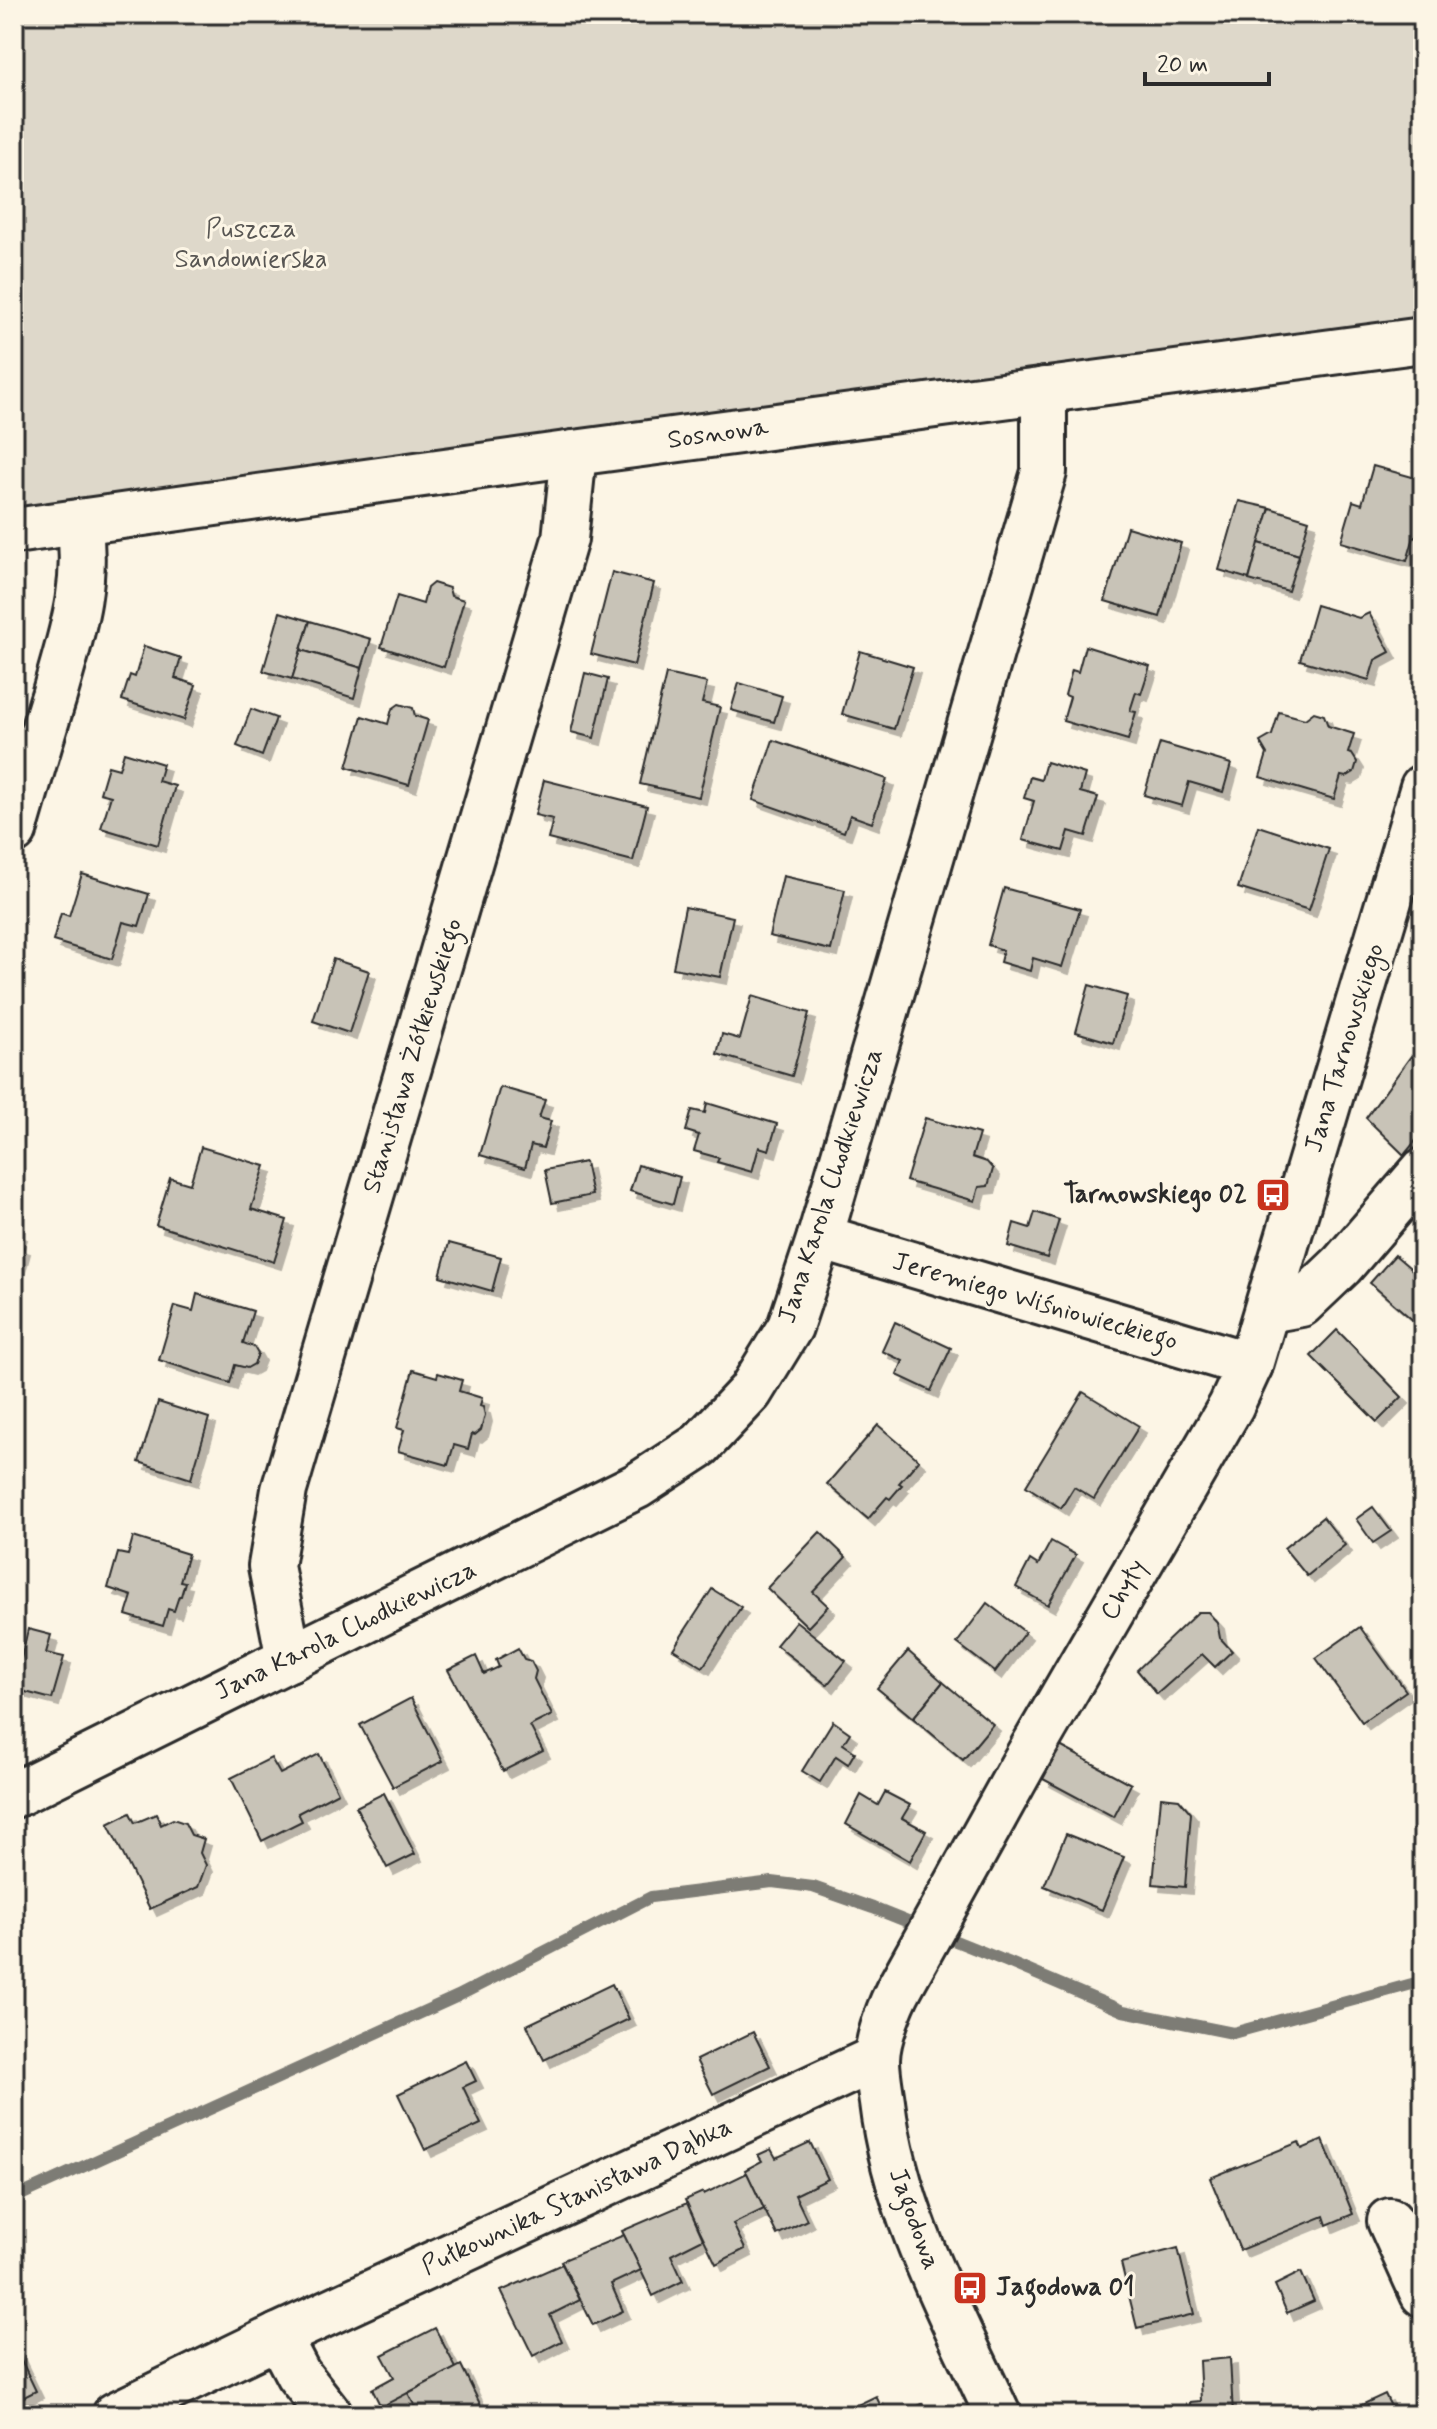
<svg xmlns="http://www.w3.org/2000/svg" width="1437" height="2429" font-family="Mynerve,sans-serif">
  <style>
    .green { fill: #ded8ca; stroke: #84827a; stroke-width: 2 }
    .lines { fill: none; stroke-linecap: round; stroke-linejoin: round }
    .stream { stroke: #7d7b74; stroke-width: 12 }
    .building { fill: #c8c3b7; stroke: #2b2b2b; stroke-width: 2; filter: url(#shadow) }
    .street-casing { stroke: #2b2b2b; stroke-width: 50 }
    .secondary-casing { stroke: #2b2b2b; stroke-width: 50 }
    .street { stroke: #fcf5e5; stroke-width: 44 }
    .secondary { stroke: #fcf5e5; stroke-width: 44 }
    .labels { text-anchor: middle; dominant-baseline: central; stroke-width: 6; stroke-linejoin: round; paint-order: stroke }
    .park-label { font-size: 26px; fill: #585653; stroke: #fcf5e5 }
    .street-label { font-size: 26px; fill: #2b2b2b; stroke: #fcf5e5 }
    .poi-label { font-size: 26px; font-weight: bold; fill: #2b2b2b; stroke: #fcf5e5; text-anchor: end }
  </style>
  <defs>
    <filter id="shadow"><feDropShadow dx="7" dy="7" stdDeviation="0" flood-color="#0004"/></filter>
  </defs>
  <rect width="100%" height="100%" fill="#fcf5e5"/>
  <filter id="ink" filterUnits="userSpaceOnUse"><feTurbulence type="fractalNoise" baseFrequency=".0125" numOctaves="2"/><feDisplacementMap in="SourceGraphic" scale="16" xChannelSelector="R" yChannelSelector="G"/><feConvolveMatrix kernelMatrix="1 2 1 2 8 2 1 2 1" color-interpolation-filters="sRGB"/></filter>
  <g filter="url(#ink)">
    <path class="green" d="M14,14H1423V322L14,508Z"/>
    <g class="lines">
      <path class="stream" d="M14,2198L458,1996L651,1897L772,1882L813,1887L873,1908L1008,1962L1123,2011L1233,2033L1423,1981"/>
    </g>
    <g class="building">
      <path d="M1373,466L1423,480V540L1414,537L1407,561L1341,542L1353,501L1362,504Z"/>
      <path d="M1239,501L1270,508L1249,579L1219,570Z"/>
      <path d="M1270,508L1309,520L1299,555L1259,543Z"/>
      <path d="M1127,527L1181,543L1160,617L1105,601Z"/>
      <path d="M1259,543L1299,555L1288,591L1249,580Z"/>
      <path d="M612,572L654,583L634,665L591,654Z"/>
      <path d="M433,583L449,588L451,596L464,600L444,667L381,647L397,596L423,604L427,588Z"/>
      <path d="M1316,605L1359,618L1369,613L1390,652L1375,660L1369,680L1300,660Z"/>
      <path d="M280,612L310,621L292,679L263,671Z"/>
      <path d="M310,621L371,639L362,668L301,650Z"/>
      <path d="M144,646L181,658L175,678L196,685L184,720L122,700L130,675L135,677Z"/>
      <path d="M1085,646L1150,666L1141,694L1136,692L1130,711L1136,712L1128,740L1063,721L1070,697L1065,695L1072,670L1078,672Z"/>
      <path d="M301,650L362,668L354,698L292,679Z"/>
      <path d="M860,651L913,667L894,729L842,714Z"/>
      <path d="M585,673L608,679L594,738L571,732Z"/>
      <path d="M666,674L707,683L702,703L720,707L699,797L640,784Z"/>
      <path d="M739,683L782,696L774,722L731,710Z"/>
      <path d="M399,704L413,708L415,716L428,720L409,785L347,767L362,716L388,724L392,709Z"/>
      <path d="M251,709L276,718L262,756L237,746Z"/>
      <path d="M1279,712L1305,719L1314,712L1324,715L1328,726L1354,734L1348,753L1352,754L1357,762L1354,772L1346,777L1341,776L1334,799L1260,777L1267,754L1260,742L1272,735Z"/>
      <path d="M773,740L887,779L872,823L850,815L844,832L753,800Z"/>
      <path d="M1160,743L1231,764L1223,792L1189,782L1182,806L1144,795Z"/>
      <path d="M124,752L163,764L158,781L175,786L158,845L101,828L111,796L100,793L108,766L119,769Z"/>
      <path d="M1046,762L1085,774L1080,792L1098,797L1086,836L1069,831L1063,851L1023,840L1034,801L1024,798L1030,777L1041,780Z"/>
      <path d="M544,780L647,806L633,861L548,839L553,819L535,815Z"/>
      <path d="M1258,826L1329,849L1309,910L1238,888Z"/>
      <path d="M82,874L149,894L139,926L123,922L112,959L53,941L61,913L69,916Z"/>
      <path d="M783,876L845,890L831,950L769,936Z"/>
      <path d="M1004,888L1080,909L1062,967L1033,958L1030,971L1000,962L1003,950L988,945Z"/>
      <path d="M685,907L733,917L720,977L673,968Z"/>
      <path d="M333,959L369,971L349,1033L313,1021Z"/>
      <path d="M1089,985L1127,996L1113,1043L1076,1032Z"/>
      <path d="M752,996L809,1013L792,1076L717,1054L722,1034L740,1039Z"/>
      <path d="M1411,1056L1423,1067V1132L1404,1155L1366,1118Z"/>
      <path d="M500,1087L545,1100L539,1118L551,1121L543,1148L531,1145L525,1168L480,1155Z"/>
      <path d="M707,1103L777,1124L769,1150L759,1147L752,1172L717,1162L719,1158L694,1151L699,1135L686,1131L692,1110L705,1113Z"/>
      <path d="M925,1118L979,1134L972,1157L987,1162L993,1169L988,1186L979,1187L975,1201L906,1181Z"/>
      <path d="M201,1147L265,1166L251,1209L287,1220L274,1262L156,1225L170,1178L190,1184Z"/>
      <path d="M585,1162L592,1195L552,1203L545,1170Z"/>
      <path d="M638,1165L680,1177L673,1204L630,1191Z"/>
      <path d="M1035,1212L1059,1220L1047,1258L1008,1246L1014,1223L1030,1228Z"/>
      <path d="M14,1231L20,1233L16,1245L23,1247L14,1280Z"/>
      <path d="M449,1243L501,1257L492,1291L440,1276Z"/>
      <path d="M1395,1255L1423,1279V1329L1370,1283Z"/>
      <path d="M197,1294L253,1311L243,1343L254,1347L258,1354L254,1364L247,1368L235,1365L230,1383L159,1360L175,1306L193,1311Z"/>
      <path d="M895,1322L951,1348L931,1391L897,1375L903,1361L882,1351Z"/>
      <path d="M1337,1330L1402,1397L1377,1422L1311,1356Z"/>
      <path d="M413,1370L437,1377L438,1373L462,1380L459,1391L482,1398L480,1406L483,1407L485,1415L481,1430L475,1435L472,1434L468,1449L454,1445L448,1465L398,1451L404,1430L397,1428Z"/>
      <path d="M1083,1392L1139,1426L1094,1499L1074,1487L1061,1508L1026,1486Z"/>
      <path d="M158,1402L209,1418L191,1479L139,1462Z"/>
      <path d="M878,1425L919,1460L899,1483L902,1485L890,1499L887,1497L868,1519L827,1484Z"/>
      <path d="M1373,1507L1391,1531L1373,1543L1356,1519Z"/>
      <path d="M1323,1517L1345,1545L1307,1576L1284,1548Z"/>
      <path d="M820,1532L846,1557L813,1592L828,1606L808,1627L767,1588Z"/>
      <path d="M133,1537L188,1554L180,1581L185,1582L181,1596H179L174,1611L168,1609L163,1626L126,1615L132,1596L108,1588L118,1553L128,1555Z"/>
      <path d="M1051,1541L1076,1555L1048,1605L1016,1587L1030,1560L1038,1565Z"/>
      <path d="M712,1589L741,1607L703,1667L673,1649Z"/>
      <path d="M987,1603L1025,1632L995,1672L957,1643Z"/>
      <path d="M1198,1612H1208L1217,1622L1220,1638L1232,1651L1215,1667L1202,1654L1157,1694L1137,1670Z"/>
      <path d="M796,1621L846,1661L827,1685L776,1645Z"/>
      <path d="M1360,1627L1406,1691L1362,1722L1316,1658Z"/>
      <path d="M28,1629L51,1635L46,1653L64,1657L52,1699L14,1689Z"/>
      <path d="M518,1648L524,1659L531,1661L536,1671L534,1679L552,1715L530,1726L543,1751L503,1771L448,1670L476,1656L484,1674L499,1667L496,1660Z"/>
      <path d="M908,1651L943,1682L913,1718L877,1688Z"/>
      <path d="M943,1682L993,1724L963,1760L913,1718Z"/>
      <path d="M411,1698L443,1761L393,1787L360,1725Z"/>
      <path d="M833,1721L850,1733L843,1744L855,1752L848,1764L836,1756L820,1782L802,1771Z"/>
      <path d="M1060,1746L1131,1784L1114,1817L1043,1779Z"/>
      <path d="M319,1754L338,1792L298,1813L302,1821L262,1841L231,1778L271,1758L280,1774Z"/>
      <path d="M885,1792L910,1805L902,1818L926,1831L910,1861L846,1824L861,1795L878,1805Z"/>
      <path d="M384,1793L415,1854L387,1868L356,1807Z"/>
      <path d="M1161,1797L1179,1799L1191,1813L1185,1887L1153,1884Z"/>
      <path d="M130,1813L135,1823L156,1814L161,1825L173,1819L185,1823L191,1835L204,1839L200,1853L206,1865L198,1887L150,1909L108,1824Z"/>
      <path d="M1066,1834L1124,1857L1102,1910L1044,1886Z"/>
      <path d="M612,1984L629,2019L544,2060L527,2025Z"/>
      <path d="M753,2032L770,2066L713,2094L696,2060Z"/>
      <path d="M466,2061L476,2081L463,2087L481,2124L425,2150L398,2094Z"/>
      <path d="M1323,2140L1353,2214L1327,2225L1324,2216L1240,2250L1210,2178L1299,2142L1302,2149Z"/>
      <path d="M810,2142L828,2179L795,2195L807,2220L777,2235L745,2170L762,2161L758,2155L771,2149L776,2158Z"/>
      <path d="M747,2173L764,2209L733,2224L745,2249L716,2264L685,2200L703,2192L704,2194Z"/>
      <path d="M687,2203L703,2239L671,2255L683,2281L653,2296L622,2231Z"/>
      <path d="M624,2235L641,2270L611,2284L623,2311L593,2325L561,2261Z"/>
      <path d="M1178,2248L1194,2314L1137,2328L1121,2263Z"/>
      <path d="M562,2264L580,2300L550,2315L562,2341L533,2356L501,2291Z"/>
      <path d="M1301,2272L1314,2301L1287,2313L1275,2285Z"/>
      <path d="M435,2328L456,2368L381,2407L372,2389L394,2377L382,2355Z"/>
      <path d="M14,2345L36,2391L14,2402Z"/>
      <path d="M1230,2358L1233,2415H1191L1190,2402L1201,2401L1199,2361Z"/>
      <path d="M461,2365L482,2408L467,2415H419L408,2393Z"/>
      <path d="M1385,2394L1395,2415H1340Z"/>
      <path d="M876,2396L885,2415H849L847,2410Z"/>
      <path d="M922,2404L927,2415H899Z"/>
    </g>
    <g class="lines">
      <g class="street-casing">
        <g id="street">
          <path d="M14,831C27,786 40,741 54,696C71,635 89,586 79,522"/>
          <path d="M820,1237L1250,1365"/>
          <path d="M1268,1310L1301,1304L1342,1265L1423,1171"/>
          <path d="M289,1659L271,1566L284,1490L565,539L574,453"/>
          <path d="M14,1795L637,1486L700,1445L750,1392L790,1327L820,1237L1044,472V390"/>
          <path d="M1390,2221L1423,2294"/>
          <path d="M278,2336L298,2374L330,2415"/>
          <path d="M115,2415L278,2336L877,2058"/>
        </g>
      </g>
      <g class="secondary-casing">
        <g id="secondary">
          <path d="M14,531L574,453L1423,340"/>
          <path d="M998,2415C952,2315 895,2213 882,2102C880,2088 877,2073 877,2060C877,2039 891,2003 901,1985L1024,1763L1231,1406L1250,1365L1423,787"/>
        </g>
      </g>
      <use href="#street" class="street"/>
      <use href="#secondary" class="secondary"/>
    </g>
  </g>
  <defs>
    <g id="bus-square" transform="scale(1.8)"><rect x="-9" y="-9" width="18" height="18" rx="4" fill="#c8321e" stroke="#fcf5e5"/><path d="M-5-6H5V4H4V6H2V4H-2V6H-4V4H-5ZM-3.5-4V0h7V-4ZM-3.5 1.2v1.5H-2V1.2ZM2 1.2v1.5H3.5V1.2Z" fill="#fff"/></g>
  </defs>
  <g fill-rule="evenodd">
    <use href="#bus-square" x="1273" y="1195"/>
    <use href="#bus-square" x="970" y="2288"/>
  </g>
  <g class="labels">
    <g class="park-label">
      <text x="251" y="230">Puszcza<tspan x="251" dy="30">Sandomierska</tspan></text>
    </g>
    <g class="street-label">
      <text transform="translate(718 434) rotate(-8)">Sosnowa</text>
      <text transform="translate(1345 1048) rotate(-73)">Jana Tarnowskiego</text>
      <text transform="translate(413 1056) rotate(-73)">Stanisława Żółkiewskiego</text>
      <text transform="translate(831 1186) rotate(-72)">Jana Karola Chodkiewicza</text>
      <text transform="translate(1035 1302) rotate(16)">Jeremiego Wiśniowieckiego</text>
      <text transform="translate(1124 1590) rotate(-60)">Chyły</text>
      <text transform="translate(346 1631) rotate(-26)">Jana Karola Chodkiewicza</text>
      <text transform="translate(577 2197) rotate(-25)">Pułkownika Stanisława Dąbka</text>
      <text transform="translate(914 2219) rotate(70)">Jagodowa</text>
    </g>
    <g class="poi-label">
      <text x="1247" y="1195">Tarnowskiego 02</text>
      <text x="996" y="2288" text-anchor="start">Jagodowa 01</text>
    </g>
  </g>
  <rect width="1437" height="2429" fill="none" stroke="#fcf5e5" stroke-width="48"/>
  <rect x="24" y="24" width="1389" height="2381" fill="none" stroke="#2b2b2b" stroke-width="3" filter="url(#ink)"/>
  <path d="M1145 72v12h124v-12" fill="none" stroke="#2b2b2b" stroke-width="4"/>
  <text x="1157" y="72" font-size="24" fill="#2b2b2b" stroke="#fcf5e5" stroke-width="6" paint-order="stroke">20 m</text>
</svg>
